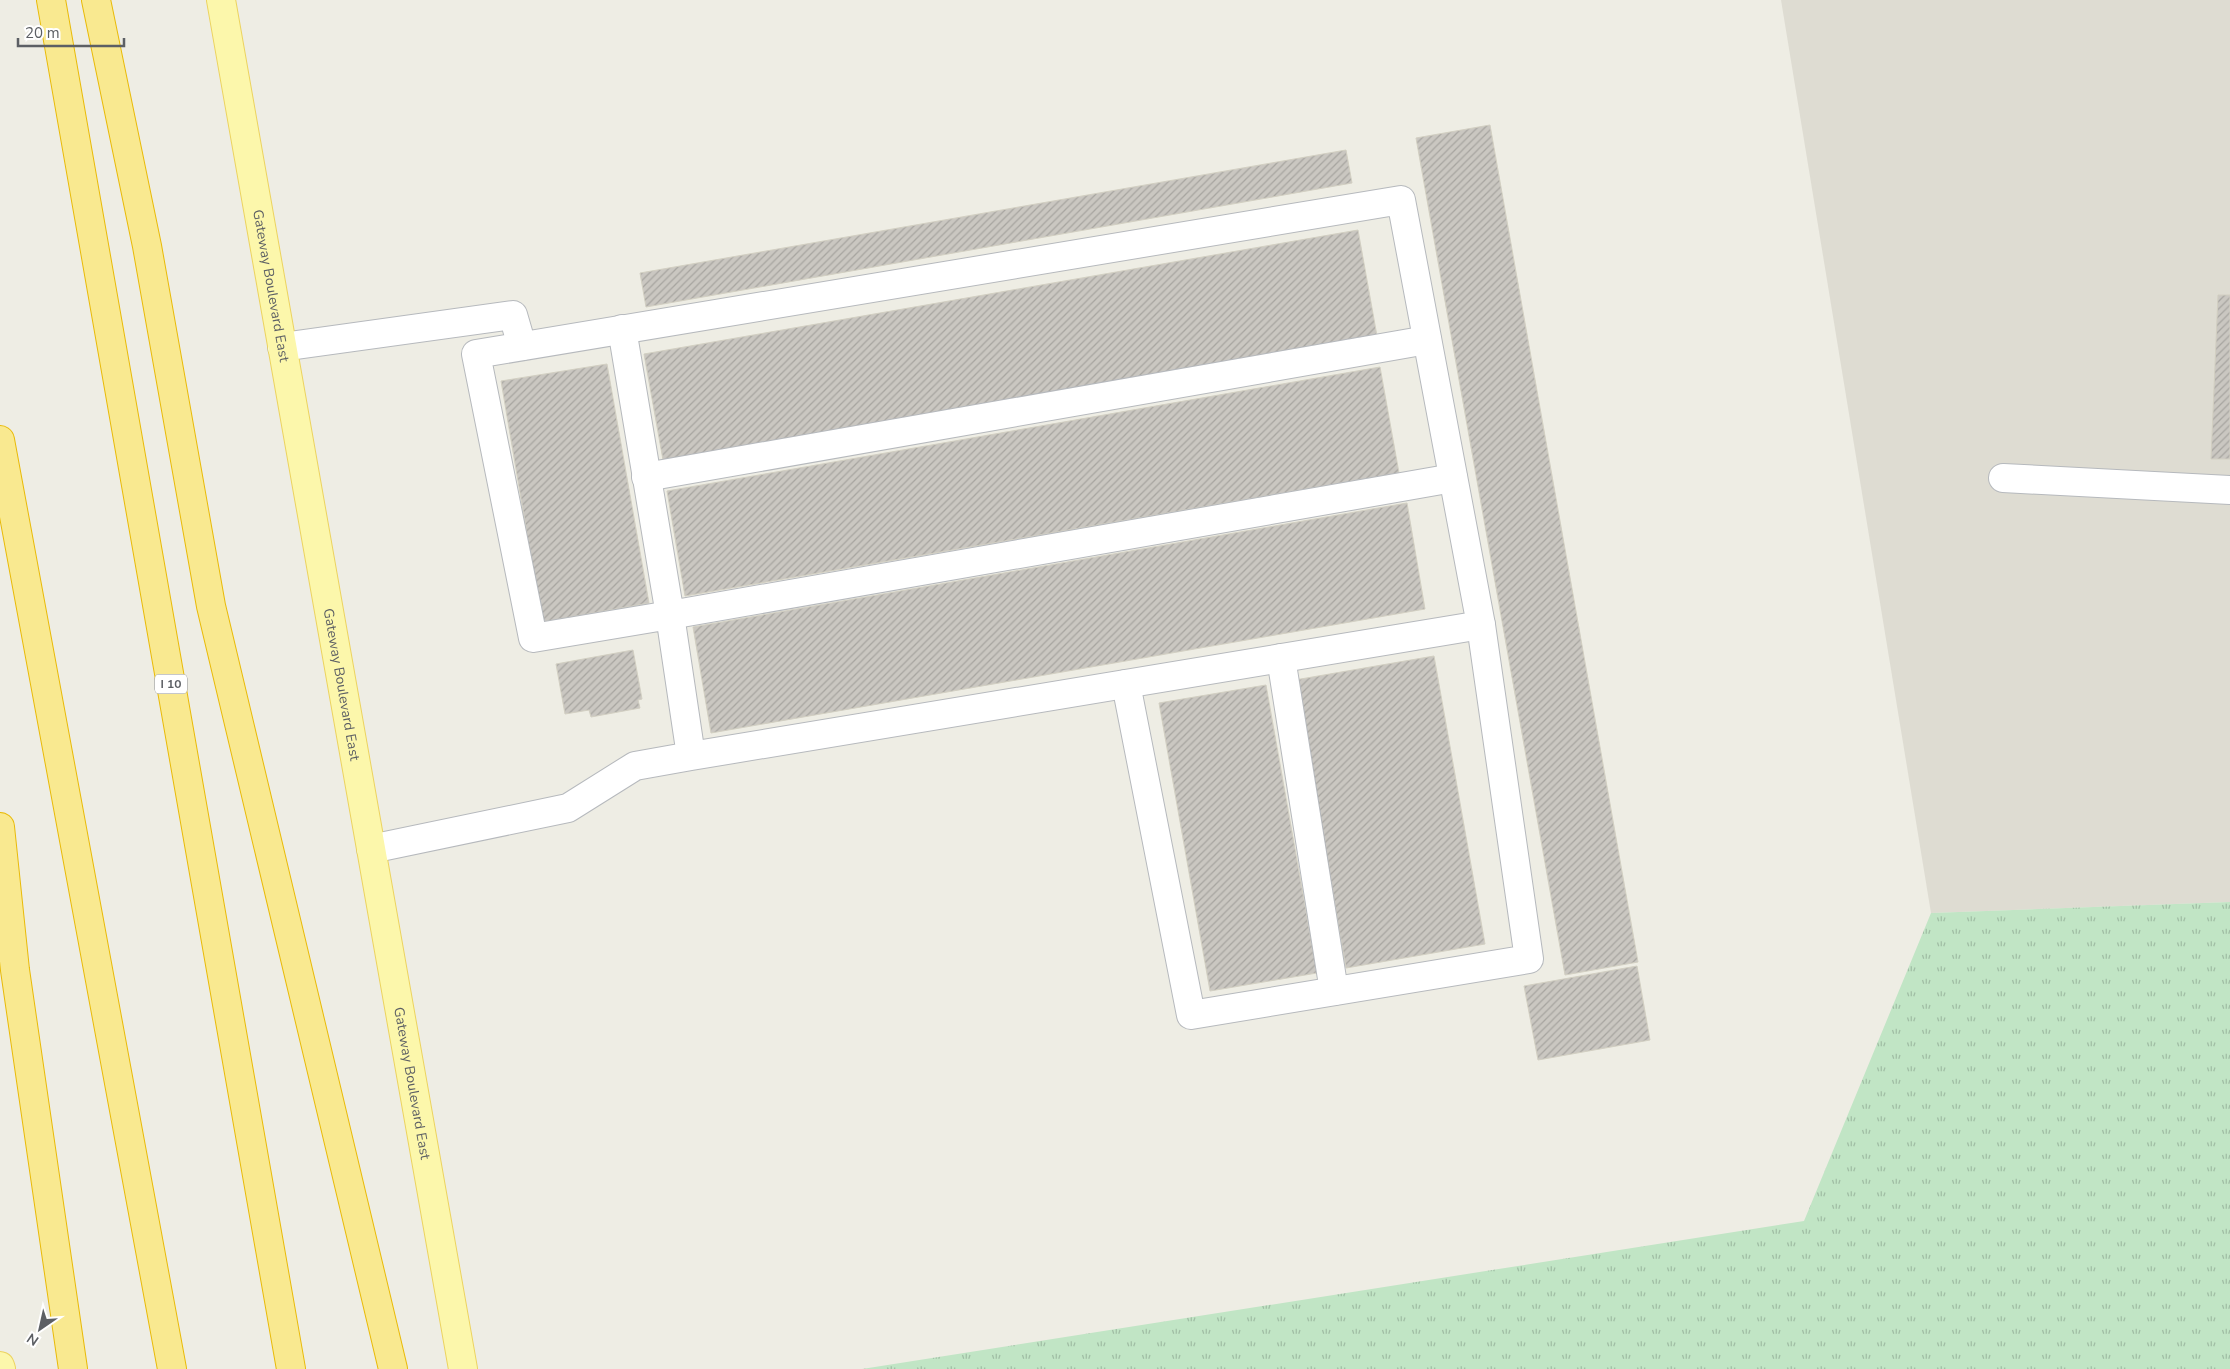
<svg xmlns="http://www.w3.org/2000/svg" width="2230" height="1369" font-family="'Nunito Sans',sans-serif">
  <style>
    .education { fill: #dedcd2 }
    .grass { fill: url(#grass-tufts) }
    .building { fill: url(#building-hatch); stroke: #d2cfc2 }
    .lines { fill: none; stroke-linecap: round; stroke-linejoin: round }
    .minor-casing { stroke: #b6b9bd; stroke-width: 30 }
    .major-casing { stroke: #ecd35f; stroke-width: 30 }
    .highway-casing { stroke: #e9ba08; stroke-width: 30 }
    .minor { stroke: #fff; stroke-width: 28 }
    .major { stroke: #fcf7ab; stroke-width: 28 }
    .highway { stroke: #f9e990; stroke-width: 28 }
    .labels { text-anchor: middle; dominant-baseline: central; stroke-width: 4; stroke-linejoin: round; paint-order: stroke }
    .shield { fill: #fff; stroke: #8d8f92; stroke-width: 1 }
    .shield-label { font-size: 12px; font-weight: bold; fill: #5c5f64 }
    .street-label { font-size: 14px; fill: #5c5f64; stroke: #fff }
  </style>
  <defs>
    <pattern id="grass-tufts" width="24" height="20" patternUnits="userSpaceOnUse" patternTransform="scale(1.25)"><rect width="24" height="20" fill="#c1e5c5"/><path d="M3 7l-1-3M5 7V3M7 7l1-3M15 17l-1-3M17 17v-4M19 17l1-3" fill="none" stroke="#a0bda4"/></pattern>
    <pattern id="building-hatch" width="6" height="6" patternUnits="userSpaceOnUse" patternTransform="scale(1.25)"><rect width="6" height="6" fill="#cac7c1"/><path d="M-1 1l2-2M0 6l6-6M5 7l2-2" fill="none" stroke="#a7a5a0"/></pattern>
  </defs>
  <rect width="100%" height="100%" fill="#eeede4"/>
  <path class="education" d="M1781,0H2230V902L1931,913Z"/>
  <path class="grass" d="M2230,902V1369H862L1804,1221L1931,913Z"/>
  <g class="building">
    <path d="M1490,125L1638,962L1565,975L1416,138Z"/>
    <path d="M1346,150L1352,183L646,307L640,273Z"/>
    <path d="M1358,230L1377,336L663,460L644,354Z"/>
    <path d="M2218,295H2230V459H2211Z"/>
    <path d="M607,364L649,603L542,622L501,381Z"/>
    <path d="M1380,367L1399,473L685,596L667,491Z"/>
    <path d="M1407,503L1425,609L711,733L693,627Z"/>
    <path d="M633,650L642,699L638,700L640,708L591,717L589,710L565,714L556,664Z"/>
    <path d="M1434,656L1485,944L1346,968L1295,680Z"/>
    <path d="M1266,685L1317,973L1210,991L1159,703Z"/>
    <path d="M1637,966L1650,1040L1538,1060L1524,986Z"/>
  </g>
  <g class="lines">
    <g class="minor-casing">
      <g id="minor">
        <path d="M622,329L670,615L1453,478"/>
        <path d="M282,347L513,315L522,346"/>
        <path d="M646,477L1427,340"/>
        <path d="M2003,478L2230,490"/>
        <path d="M1281,658L1334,991"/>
        <path d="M1126,684L1191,1015L1529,959L1481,625"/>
        <path d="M371,849L568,808L635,766L691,756L1481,625L1401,200L476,354L533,638L670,615L691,756"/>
      </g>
    </g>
    <g class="major-casing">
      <g id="major">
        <path id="s1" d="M221,0L463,1369"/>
        <path d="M0,1366L1,1369"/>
      </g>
    </g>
    <g class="highway-casing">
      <g id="highway">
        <path d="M51,0L291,1369"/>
        <path d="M96,0L147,246L211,606L393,1369"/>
        <path d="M0,440L172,1369"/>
        <path d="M0,827L15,970L73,1369"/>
      </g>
    </g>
    <use href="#minor" class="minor"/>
    <use href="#major" class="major"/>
    <use href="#highway" class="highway"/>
  </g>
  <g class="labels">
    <rect class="shield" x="155" y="674.5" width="32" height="19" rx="4"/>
    <g class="shield-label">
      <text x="171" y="684">I 10</text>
    </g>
    <g class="street-label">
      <text stroke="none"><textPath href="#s1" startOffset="290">Gateway Boulevard East</textPath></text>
      <text stroke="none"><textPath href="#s1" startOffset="695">Gateway Boulevard East</textPath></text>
      <text stroke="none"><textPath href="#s1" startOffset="1100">Gateway Boulevard East</textPath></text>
    </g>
  </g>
  <g transform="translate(40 1329) rotate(214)" stroke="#ffffff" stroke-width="4" paint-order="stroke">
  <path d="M0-4L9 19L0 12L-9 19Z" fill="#5c5f64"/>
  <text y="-8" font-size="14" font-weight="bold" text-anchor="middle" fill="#5c5f64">N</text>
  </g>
  <path d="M18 38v8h106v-8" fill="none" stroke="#5c5f64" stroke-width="2.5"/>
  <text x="25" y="38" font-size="15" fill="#5c5f64" stroke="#ffffff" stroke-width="4" paint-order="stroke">20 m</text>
</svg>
